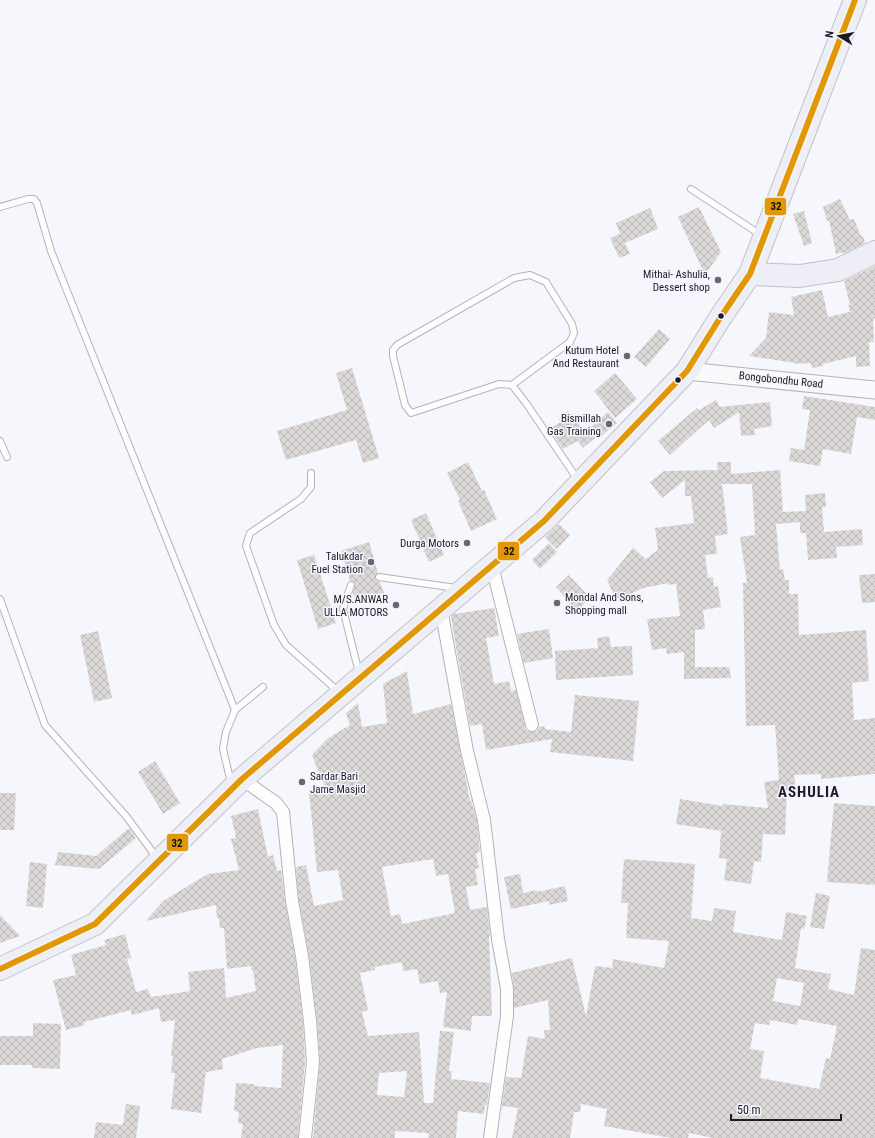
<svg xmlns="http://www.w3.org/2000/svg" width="875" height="1138" font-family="'Roboto Condensed',sans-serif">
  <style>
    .building { fill: url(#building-cross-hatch); fill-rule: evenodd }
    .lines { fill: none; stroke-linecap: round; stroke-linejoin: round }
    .lane-casing { stroke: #b3b4ba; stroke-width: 8 }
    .street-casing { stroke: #b3b4ba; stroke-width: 14 }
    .secondary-casing { stroke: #b3b4ba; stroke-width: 19 }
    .highway-casing { stroke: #c0c1ca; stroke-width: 24 }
    .lane { stroke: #fefeff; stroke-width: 6 }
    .street { stroke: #fefeff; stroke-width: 12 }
    .secondary { stroke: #f9fafc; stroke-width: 17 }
    .highway { stroke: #eeeff6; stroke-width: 22 }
    .bus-1-casing { stroke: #f4f5fe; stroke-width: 9 }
    .bus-1 { stroke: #e19804; stroke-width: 6 }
    .poi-dot { fill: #686970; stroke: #f4f5fe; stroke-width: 1.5 }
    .bus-dot { fill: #1b1c24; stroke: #f4f5fe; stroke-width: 1.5 }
    .labels { text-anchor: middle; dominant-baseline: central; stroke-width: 3; stroke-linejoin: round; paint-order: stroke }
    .poi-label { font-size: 11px; fill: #1b1c24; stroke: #f4f5fe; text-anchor: end }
    .street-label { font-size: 11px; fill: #1b1c24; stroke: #f4f5fe }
    .district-label { font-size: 15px; font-weight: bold; letter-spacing: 1px; fill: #1b1c24; stroke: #f4f5fe }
    .line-badge { stroke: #f4f5fe; stroke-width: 1.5 }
    .pale-badge-label { font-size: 11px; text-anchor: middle; font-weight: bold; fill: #111 }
  </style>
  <defs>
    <pattern id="building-cross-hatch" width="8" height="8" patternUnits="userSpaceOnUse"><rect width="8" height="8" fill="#dcd8d8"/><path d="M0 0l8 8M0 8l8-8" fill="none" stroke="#bcb9b9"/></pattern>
  </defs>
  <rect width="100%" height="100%" fill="#f6f7fc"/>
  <g class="building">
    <path d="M840,199L850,220L854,219L861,236H863L865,243L847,252L836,254L829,220L827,221L823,207Z"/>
    <path d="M699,207L721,252L705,275L678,217Z"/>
    <path d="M650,208L658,229L625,243L630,254L619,258L610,238L620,234L616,223Z"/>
    <path d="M804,211L812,243L804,246L793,214Z"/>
    <path d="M875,266V318L873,319L874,342H869L870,366L856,367V356L823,364V366L812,368L811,363L796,364V363L749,356L766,338L769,312L794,315L791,297L822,290L828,317L850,312L848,305H850L844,281Z"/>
    <path d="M659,329L670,339L646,367L634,357Z"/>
    <path d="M352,368L379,458L363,463L356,440L286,460L277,431L347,410L336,373Z"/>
    <path d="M615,373L637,399L615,418L594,391Z"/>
    <path d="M804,396L875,407V420L857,417L851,454L823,449L820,466L789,461L791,448L804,450L810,410L802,409Z"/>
    <path d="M716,400L720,407L770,402L772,426L754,429L755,435L741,436L739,412L714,428L709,420L670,455L658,441L697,408L699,410Z"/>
    <path d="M568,411L585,432L608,412L617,423L599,438L597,436L583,448L578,441L563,449L549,429L561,422L559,419Z"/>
    <path d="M468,462L482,491L484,490L497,519L471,531L458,501L460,500L447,473Z"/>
    <path d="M717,462H731V474L780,470L783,512L806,511L805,495L825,493L826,507H822L824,532L862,529L863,545L836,547L837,558L808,560L806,533H800V522L776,524L780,570L783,569L785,580H789V594H798L799,635L866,630L869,681L852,683L854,720L875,718V774L821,779V774L794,775L796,790L787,791L785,835L763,834L761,862L754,861L751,884L724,880L727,859L719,858L721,831L676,824L680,799L723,806V804L768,808L764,782L779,780L775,725L746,726L743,583H747L740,537L755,535L752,484H722L728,534L715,536L717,554L705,555L708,578L713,577L714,587L718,586L721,607L703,610L705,629L695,630V667H729L731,678L684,679V652L667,654L666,648L652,650L647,619L680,616L676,584L668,585V583L644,588L616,600L607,580L633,548L646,559L658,550L655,528L694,523L691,496H685V480L662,498L650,482L664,471L718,470Z"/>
    <path d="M426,513L444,555L429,562L411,520Z"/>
    <path d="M559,524L570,535L557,549L545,537Z"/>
    <path d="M369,542L378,573L375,575V578L377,581L380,582L384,593L356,601L353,592L355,584L353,581H350L341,551Z"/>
    <path d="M549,543L557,552L540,569L532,560Z"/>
    <path d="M314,555L336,623L318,629L297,560Z"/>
    <path d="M875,574V602L862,603L859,575Z"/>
    <path d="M569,575L590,598L577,611L556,587Z"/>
    <path d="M494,608L499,636L486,638L494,684L509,681L511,691L516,690L526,730L533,732L537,731L539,727L544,726L545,729L571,732L575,695L639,701L633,761L550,752L552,739L486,750L482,724L470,726L456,647L451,616L454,614Z"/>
    <path d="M549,629L553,658L524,663L517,634Z"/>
    <path d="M98,631L112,698L94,702L80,635Z"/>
    <path d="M609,636L611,647L632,646L633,675L556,680L555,651L598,648L597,638Z"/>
    <path d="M407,671L413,714L451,704L470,801L471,800L477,821L480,852L476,853L479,868L475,869L478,885L466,887L470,910L487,907L490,936H489L492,1016H472L471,1031L443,1027L447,992L440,993L438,981L420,984L417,969L403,971L402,962L375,967V970L360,973L368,1010L362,1012L368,1036L419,1032L424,1103H433L440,1031L454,1032L449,1071H452L451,1079L490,1083L487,1105H485L484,1114L458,1111L456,1138H428L429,1133L395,1131V1138H313L320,1061L317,1020L309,955L299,900L296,867L306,865L314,906L343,900L338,870L317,872L309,792L326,790L312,755L327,739L350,725L346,713L358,703L362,727L387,723L383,684ZM433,859L436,876L448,874L455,913L402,924L400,914L391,916L382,867ZM407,1071L404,1097L377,1095L379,1073Z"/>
    <path d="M155,761L180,803L163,814L138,772Z"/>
    <path d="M0,793H16L14,830H0Z"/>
    <path d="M834,803L875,806V885L827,882Z"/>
    <path d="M258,809L268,857L273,855L277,871L281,870L285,902L295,957L303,1022L305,1062L298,1138H241L243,1124L238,1123L239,1112L234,1111L236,1083L254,1084V1086L281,1088L283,1045L257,1048L222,1059L223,1069L206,1072L201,1113L171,1109L175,1073H171L173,1056H171L175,1020L161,1022L159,1008L132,1015L131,1010L84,1022L85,1025L66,1030L53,980L76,975L71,955L106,945L104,940L125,934L131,958L127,959L136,992L148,989L151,997L190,991L188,972L224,968L226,998L256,991L253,970H251V966L227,969L224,928H220L219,918H217L216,905L146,921L163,901L208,874L239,870L231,839L236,838L231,816Z"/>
    <path d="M129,828L136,838L99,869L55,865L58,852L96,856Z"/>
    <path d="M624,859L695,864L691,918L712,921L714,908L736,911L733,932L782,940L786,912L807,916L804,929L801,928L795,968L831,974L828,989L854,995L861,948L875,950V1138H713L689,1133L688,1138H671L604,1126L607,1109L581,1104L580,1112H574L570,1138H512L518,1108L502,1106L506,1077L521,1078L528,1036L545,1039L544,1030H550L548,1000L514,1008V989L512,973L572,958L586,1016L595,966L612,968L613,959L664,968L669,941L626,938L628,903H621ZM777,978L804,983L800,1006L773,1001ZM798,1019L837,1026L830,1059L826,1058L819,1089L760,1078L764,1051L750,1049L755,1023L769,1025L770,1020L797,1025Z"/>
    <path d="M30,862L47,864L43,908L26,906Z"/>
    <path d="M520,874L523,893L537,890V892L565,886L568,901L549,905V901L511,909L504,877Z"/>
    <path d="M816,893L830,896L824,929L810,927Z"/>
    <path d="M0,915L20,936L0,943Z"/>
    <path d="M33,1023L61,1024L60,1069L32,1068V1065H0V1036H33Z"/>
    <path d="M126,1104L140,1106L136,1138H94L96,1122L123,1125Z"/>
  </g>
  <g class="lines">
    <g class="lane-casing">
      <g id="lane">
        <path d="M691,189L761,235"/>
        <path d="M0,207L28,199H34L37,203L51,251L235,710"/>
        <path d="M512,385L570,342L574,333L572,324L546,282L530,275L514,278L397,345L393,350V356L405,405L411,413L499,384L512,385L526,403L578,480"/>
        <path d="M0,441L7,457"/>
        <path d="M311,473V487L301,499L250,533L246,546L274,625L286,645L339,692"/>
        <path d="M379,577L456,588"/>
        <path d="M351,585L343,609L359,673"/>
        <path d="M0,599L45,725L126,816L157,858"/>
        <path d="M231,783L223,749L226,732L235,710L263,687"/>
      </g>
    </g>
    <g class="street-casing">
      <g id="street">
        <path d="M492,566L532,725"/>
        <path d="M441,609L467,751L484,820L498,939L507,989V1016L490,1138"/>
        <path d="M242,779L276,803L283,812L292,901L302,956L310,1021L313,1062L305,1138"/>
      </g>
    </g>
    <g class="secondary-casing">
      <path id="secondary" d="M687,371L875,390"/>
    </g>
    <g class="highway-casing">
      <g id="highway">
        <path d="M750,274L800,276L838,270L875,252"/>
        <path d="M0,969L95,924L242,779L544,521L687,371L720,318L750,274L855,0"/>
      </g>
    </g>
    <use href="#lane" class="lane"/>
    <use href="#street" class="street"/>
    <use href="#secondary" class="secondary"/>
    <use href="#highway" class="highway"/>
    <g class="bus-1-casing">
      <path id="bus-1" d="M0,969L95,924L242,779L544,521L687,371L720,318L750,274L855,0"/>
    </g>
    <use href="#bus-1" class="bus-1"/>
  </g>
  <g class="poi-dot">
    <circle cx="718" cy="280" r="4"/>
    <circle cx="627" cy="356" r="4"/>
    <circle cx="609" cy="424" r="4"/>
    <circle cx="467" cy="543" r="4"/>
    <circle cx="371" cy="562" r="4"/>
    <circle cx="557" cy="603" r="4"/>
    <circle cx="396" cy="605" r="4"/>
    <circle cx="302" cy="782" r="4"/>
  </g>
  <g class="bus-dot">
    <circle cx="721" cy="316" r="3.5"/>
    <circle cx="678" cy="380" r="3.5"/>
  </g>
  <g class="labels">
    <g class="poi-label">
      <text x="710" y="274">Mithai- Ashulia,<tspan x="710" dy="13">Dessert shop</tspan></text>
      <text x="619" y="350">Kutum Hotel<tspan x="619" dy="13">And Restaurant</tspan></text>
      <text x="601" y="418">Bismillah<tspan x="601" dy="13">Gas Training</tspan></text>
      <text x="459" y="543">Durga Motors</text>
      <text x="363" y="556">Talukdar<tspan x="363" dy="13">Fuel Station</tspan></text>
      <text x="565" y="597" text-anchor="start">Mondal And Sons,<tspan x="565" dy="13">Shopping mall</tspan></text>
      <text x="388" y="599">M/S.ANWAR<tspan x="388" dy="13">ULLA MOTORS</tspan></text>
      <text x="310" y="776" text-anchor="start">Sardar Bari<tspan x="310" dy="13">Jame Masjid</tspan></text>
    </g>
    <g class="street-label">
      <text transform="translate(781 380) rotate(6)">Bongobondhu Road</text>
    </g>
    <g class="district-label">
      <text x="809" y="792">ASHULIA</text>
    </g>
  </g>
  <g class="line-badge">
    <rect x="764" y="197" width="23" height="19" rx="4" fill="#e19804"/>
    <rect x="497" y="541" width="23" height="20" rx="4" fill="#e19804"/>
    <rect x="166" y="833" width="23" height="19" rx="4" fill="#e19804"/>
  </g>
  <g class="pale-badge-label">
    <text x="776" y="210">32</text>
    <text x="509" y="555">32</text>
    <text x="177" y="847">32</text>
  </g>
  <g transform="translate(839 36) rotate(280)" stroke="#f4f5fe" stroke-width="3" paint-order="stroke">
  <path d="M0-3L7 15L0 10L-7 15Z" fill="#1b1c24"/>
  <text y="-6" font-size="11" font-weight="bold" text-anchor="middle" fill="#1b1c24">N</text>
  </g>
  <path d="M731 1114v6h110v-6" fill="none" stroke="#1b1c24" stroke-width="2"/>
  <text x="737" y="1114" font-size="12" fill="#1b1c24" stroke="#f4f5fe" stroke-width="3" paint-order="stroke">50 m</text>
</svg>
